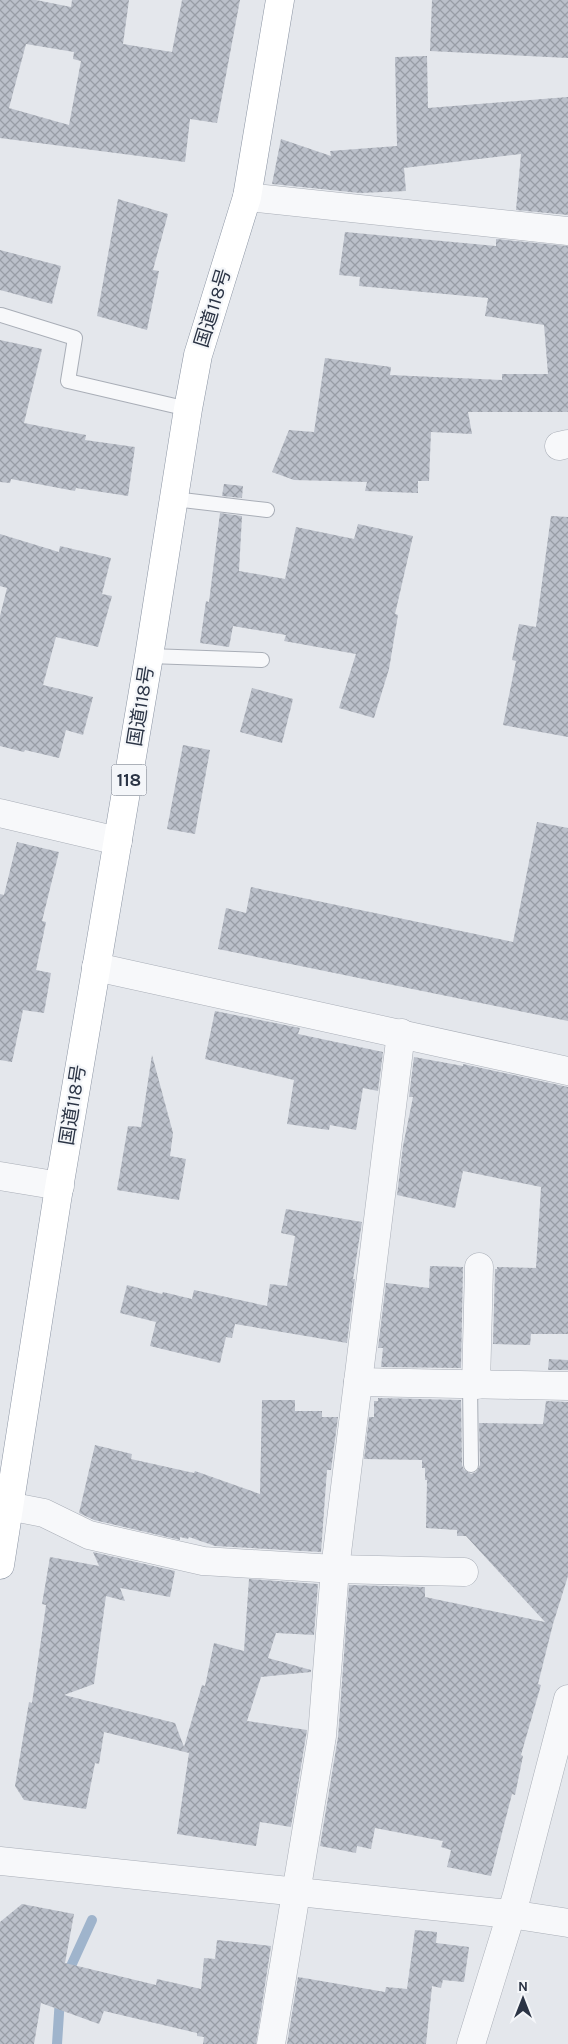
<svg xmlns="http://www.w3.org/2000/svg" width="568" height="2044" font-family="Karla,'Noto Sans JP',sans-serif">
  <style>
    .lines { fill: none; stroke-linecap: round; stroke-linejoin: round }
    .stream { stroke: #9fb4cc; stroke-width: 10 }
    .building { fill: url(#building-cross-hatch); fill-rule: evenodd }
    .service-casing { stroke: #a9aeb7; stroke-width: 16 }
    .minor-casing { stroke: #a9aeb7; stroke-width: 29 }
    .tertiary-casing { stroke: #a9aeb7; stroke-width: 29 }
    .trunk-casing { stroke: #8b94a3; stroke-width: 29 }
    .service { stroke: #f7f8fa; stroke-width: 14 }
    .minor { stroke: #f7f8fa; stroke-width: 28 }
    .tertiary { stroke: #f7f8fa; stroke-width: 28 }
    .trunk { stroke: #fff; stroke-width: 28 }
    .labels { text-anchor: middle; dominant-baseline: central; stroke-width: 4.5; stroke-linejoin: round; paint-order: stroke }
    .shield { fill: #f4f6f9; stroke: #676e7b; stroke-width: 1 }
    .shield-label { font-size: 18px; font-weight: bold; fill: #2b3445 }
    .street-label { font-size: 19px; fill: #2b3445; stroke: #f4f6f9 }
  </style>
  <defs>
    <pattern id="building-cross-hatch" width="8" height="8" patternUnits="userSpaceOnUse" patternTransform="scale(1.25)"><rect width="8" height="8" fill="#bbc0ca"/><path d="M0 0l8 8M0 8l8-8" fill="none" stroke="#989da6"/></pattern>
  </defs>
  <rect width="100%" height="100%" fill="#e4e7ec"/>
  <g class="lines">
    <g class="stream">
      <path d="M66,1977L92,1920"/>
      <path d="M57,2044L60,1998"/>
    </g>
  </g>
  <g class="building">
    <path d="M0,0H36L71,7L72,0H129L123,44L172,52L182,0H240L217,123L190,119L185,162L0,138ZM26,44L74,52L73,59L81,61L69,125L9,108Z"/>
    <path d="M432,0H568V58L430,51Z"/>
    <path d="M427,56L428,108L568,97V215L516,210L521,154L404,168L406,191L360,193L272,184L281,139L331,156L330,151L397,146L395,57Z"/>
    <path d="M118,199L168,214L153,270L159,271L147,330L97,316Z"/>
    <path d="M345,232L496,246V239L568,246V412H468L472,434L431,432L429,481H418V493L365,491L367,482L294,480L272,472L289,430L314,432L325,358L391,367L390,375L502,380V374H548L544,325L485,316L488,298L359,286L360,277L339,275Z"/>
    <path d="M0,250L61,266L52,304L0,290Z"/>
    <path d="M0,340L42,349L24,423L86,435L85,440L135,447L128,496L76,488L75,491L11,479L10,483L0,482Z"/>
    <path d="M224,484L243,486L242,498L222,496Z"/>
    <path d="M220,513L242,516L239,571L285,579L296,527L354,539L358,524L413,536L395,614L398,615L389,669L374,718L339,708L356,654L284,641L286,635L233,626L229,647L200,643L206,601L209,602Z"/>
    <path d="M551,516L568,517V737L503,725L516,661L512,660L519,624L536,627Z"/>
    <path d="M0,534L59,552L60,546L111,558L102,594L112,596L98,647L56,637L43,685L93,697L83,735L66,730L59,758L25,750L24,752L0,746V616L7,588L0,586Z"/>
    <path d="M252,688L293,699L282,743L240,732Z"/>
    <path d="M183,745L210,750L195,834L167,829Z"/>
    <path d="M537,822L568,828V1021L218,949L226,908L246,913L251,887L513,942Z"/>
    <path d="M17,842L59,852L42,921L46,922L36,970L51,973L44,1013L23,1010L12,1062L0,1060V894L4,895Z"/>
    <path d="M215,1011L300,1028L298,1034L383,1052L378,1091L363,1088L356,1130L330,1125L329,1130L287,1124L294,1080L205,1059Z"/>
    <path d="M152,1055L173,1133L170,1156L186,1159L179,1200L117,1190L128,1126L141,1127Z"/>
    <path d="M414,1057L463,1066V1064L568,1087V1334H531L530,1345L493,1344L495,1269H497V1267L536,1268L541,1187L463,1171L455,1208L397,1195L403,1146L413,1097H409Z"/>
    <path d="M286,1209L362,1222L353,1279H355L347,1343L235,1324L232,1338L226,1337L220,1363L150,1346L156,1322L120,1313L127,1285L162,1294L163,1292L192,1299L194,1290L267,1306L270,1284L287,1286L295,1236L281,1233Z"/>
    <path d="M430,1266L463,1267L461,1368L381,1367L383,1348H378L386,1283L429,1288Z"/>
    <path d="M549,1359L568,1360V1370H548Z"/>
    <path d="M378,1398L461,1400L462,1465L464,1470L471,1474L476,1472L480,1465L479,1423L543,1424L546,1401L568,1402V1576L553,1624L538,1684L541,1685L521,1755L523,1756L515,1795L512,1794L491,1876L447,1867L451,1850L441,1847L443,1841L375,1828L371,1849L357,1846L356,1853L320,1846L338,1737L349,1585L425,1587V1597L545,1622L466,1536H457V1530L426,1528L427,1480H425V1468H422V1460L364,1459L369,1417H374V1401H378Z"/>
    <path d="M262,1400H295V1411H322V1417H338L331,1470H327L321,1552L215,1546L189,1537L188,1539L180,1537V1540L94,1520L79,1513L95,1445L132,1454L131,1459L194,1473L195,1471L260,1494Z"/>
    <path d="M93,1552L175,1571L170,1597L120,1588L125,1601L106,1596L94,1684L64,1695L175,1723L184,1747L202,1685L205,1686L214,1643L244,1651L249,1579L318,1584L314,1635L276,1633L268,1658L311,1670V1672L261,1677L247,1721L307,1730L291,1827L260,1822L256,1846L177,1834L189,1753L104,1732L99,1764L95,1763L86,1809L24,1800L15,1786L29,1702L32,1703L46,1605L42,1604L50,1557L99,1566Z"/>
    <path d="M22,1904L74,1914L65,1963L156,1985L157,1979L201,1989L204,1958L215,1959L217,1940L271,1946L256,2044H203L204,2037L197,2036V2033L104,2011L99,2024L41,2003L34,2044H0V1922Z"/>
    <path d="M415,1930L437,1932L436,1943L469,1947L464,1982L443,1980L441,1988L432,1986L426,2044H287L298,1977L385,1992L386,1987L407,1989Z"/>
  </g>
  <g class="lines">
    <g class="service-casing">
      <g id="service">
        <path d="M1,315L75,338L68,381L188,409"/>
        <path d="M174,499L267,510"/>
        <path d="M149,656L262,660"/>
        <path d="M470,1384L471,1465"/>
      </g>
    </g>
    <g class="minor-casing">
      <g id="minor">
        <path d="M247,197L568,231"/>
        <path d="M559,446L568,444"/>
        <path d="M0,813L118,841"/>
        <path d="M96,967L568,1071"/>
        <path d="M0,1176L60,1186"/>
        <path d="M358,1382L568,1386"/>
        <path d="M476,1385L479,1267"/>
        <path d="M8,1506L44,1513L89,1535L203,1561L335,1569L464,1572"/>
        <path d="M271,2044L322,1736L335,1569L401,1033"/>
        <path d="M471,2044L517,1895L568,1699"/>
      </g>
    </g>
    <g class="tertiary-casing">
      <path id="tertiary" d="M0,1861L510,1914L568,1923"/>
    </g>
    <g class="trunk-casing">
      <path id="trunk" d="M0,1565L57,1200L149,656L188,409L198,355L247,197L280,0"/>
    </g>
    <use href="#service" class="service"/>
    <use href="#minor" class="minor"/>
    <use href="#tertiary" class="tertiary"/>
    <use href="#trunk" class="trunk"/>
  </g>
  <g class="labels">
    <rect class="shield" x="111.5" y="764.5" width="35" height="31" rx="4"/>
    <g class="shield-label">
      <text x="129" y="780">118</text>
    </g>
    <g class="street-label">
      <text transform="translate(213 308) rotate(-73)">国道118号</text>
      <text transform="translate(141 706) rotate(-81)">国道118号</text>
      <text transform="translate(73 1105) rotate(-81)">国道118号</text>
    </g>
  </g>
  <g transform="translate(523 1999)" stroke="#f4f6f9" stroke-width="4" paint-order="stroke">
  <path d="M0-4L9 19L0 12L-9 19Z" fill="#2b3445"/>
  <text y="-8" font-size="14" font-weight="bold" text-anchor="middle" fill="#2b3445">N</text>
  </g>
</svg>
